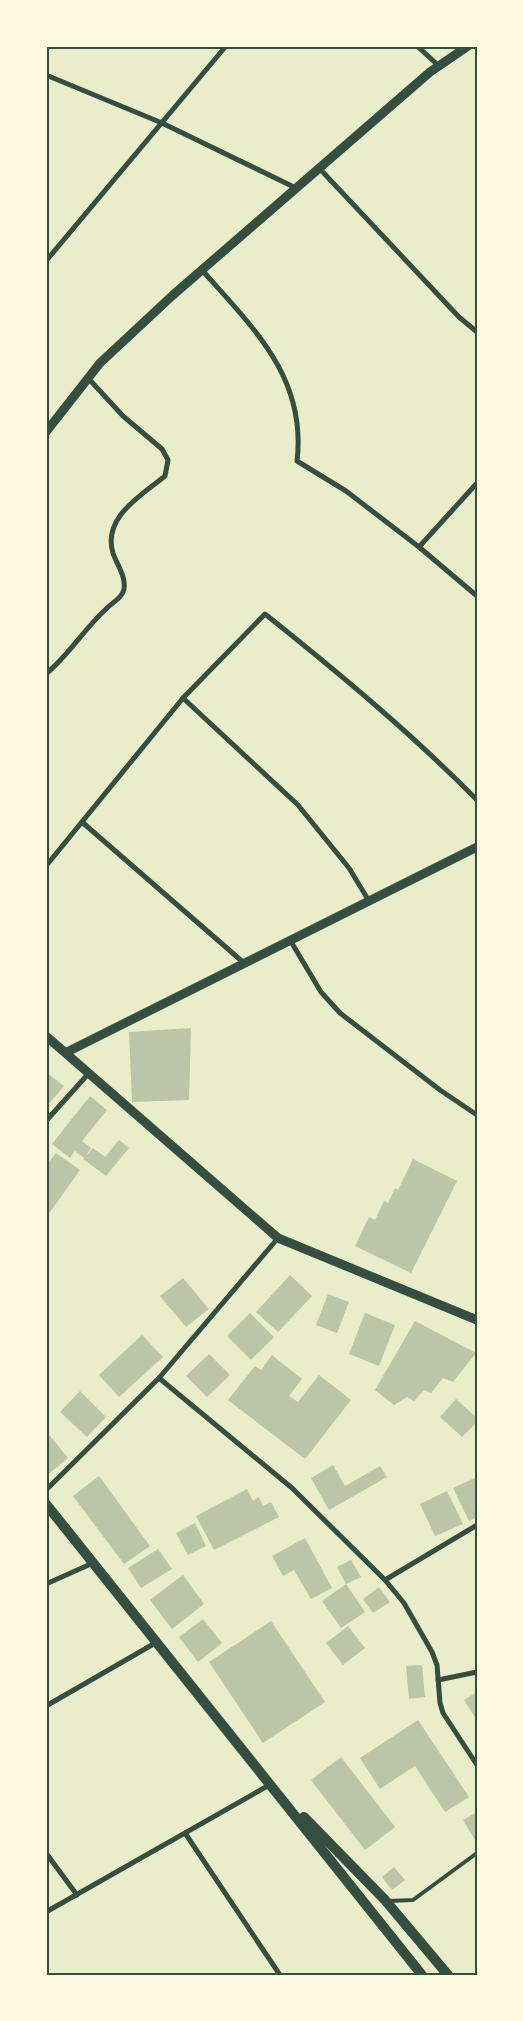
<svg xmlns="http://www.w3.org/2000/svg" width="523" height="2021" font-family="Jost,sans-serif">
  <style>
    .building { fill: #bcc5a7 }
    .lines { fill: none; stroke-linecap: round; stroke-linejoin: round }
    .service { stroke: #344e41; stroke-width: 4 }
    .minor { stroke: #344e41; stroke-width: 5 }
    .tertiary { stroke: #344e41; stroke-width: 9 }
    .secondary { stroke: #344e41; stroke-width: 10 }
    .neatline { fill: none; stroke: #344e41; stroke-width: 2 }
  </style>
  <rect width="100%" height="100%" fill="#e9edc9"/>
  <g class="building">
    <path d="M191,1028L189,1100L132,1102L129,1032Z"/>
    <path d="M46,1072L64,1086L46,1107Z"/>
    <path d="M90,1096L107,1110L82,1141L91,1148L84,1158L75,1151L70,1158L52,1144Z"/>
    <path d="M119,1140L129,1148L106,1176L83,1159L93,1148L105,1157Z"/>
    <path d="M56,1153L80,1170L48,1215L46,1213V1166Z"/>
    <path d="M413,1159L457,1181L411,1273L355,1246L369,1217L375,1220L384,1201L388,1203L395,1188L398,1190Z"/>
    <path d="M290,1275L312,1296L278,1332L256,1312Z"/>
    <path d="M183,1278L209,1309L186,1327L160,1296Z"/>
    <path d="M328,1294L349,1302L337,1333L316,1325Z"/>
    <path d="M250,1313L274,1337L251,1360L227,1336Z"/>
    <path d="M365,1313L395,1325L379,1366L349,1354Z"/>
    <path d="M415,1321L476,1353L453,1382L443,1378L431,1393L424,1390L414,1401L407,1397L394,1405L375,1390Z"/>
    <path d="M142,1335L163,1357L119,1397L99,1375Z"/>
    <path d="M209,1354L230,1375L207,1397L186,1376Z"/>
    <path d="M272,1355L302,1379L289,1396L298,1402L319,1375L351,1400L305,1459L228,1400L255,1366L261,1370Z"/>
    <path d="M80,1391L106,1417L87,1437L60,1412Z"/>
    <path d="M456,1399L477,1418V1422L462,1437L440,1417Z"/>
    <path d="M46,1431L68,1458L46,1476Z"/>
    <path d="M333,1465L345,1486L380,1466L387,1477L329,1510L311,1478Z"/>
    <path d="M99,1476L150,1546L124,1564L73,1496Z"/>
    <path d="M477,1477V1517L469,1521L453,1488Z"/>
    <path d="M247,1489L253,1501L259,1497L263,1506L271,1502L279,1517L214,1550L196,1516Z"/>
    <path d="M447,1491L463,1524L435,1536L420,1504Z"/>
    <path d="M195,1523L206,1546L188,1555L176,1533Z"/>
    <path d="M305,1538L332,1588L311,1599L294,1570L283,1576L272,1556Z"/>
    <path d="M158,1549L172,1569L141,1588L128,1568Z"/>
    <path d="M351,1560L361,1577L346,1584L337,1567Z"/>
    <path d="M183,1575L204,1604L172,1629L150,1600Z"/>
    <path d="M346,1584L365,1612L341,1628L322,1601Z"/>
    <path d="M379,1587L390,1602L373,1613L363,1599Z"/>
    <path d="M203,1619L222,1643L198,1662L179,1637Z"/>
    <path d="M271,1621L325,1702L263,1743L209,1662Z"/>
    <path d="M348,1626L365,1648L343,1665L326,1643Z"/>
    <path d="M422,1665L425,1697L409,1699L406,1666Z"/>
    <path d="M477,1692V1720L464,1700Z"/>
    <path d="M418,1720L469,1797L445,1812L415,1766L380,1789L360,1758Z"/>
    <path d="M341,1757L395,1827L365,1850L311,1780Z"/>
    <path d="M477,1812V1839L475,1840L463,1820Z"/>
    <path d="M394,1867L405,1880L392,1890L382,1877Z"/>
  </g>
  <g class="lines">
    <path class="service" d="M389,1901L413,1900L477,1853"/>
    <g class="minor">
      <path d="M417,46L439,66"/>
      <path d="M46,75L162,123L296,188"/>
      <path d="M319,168L459,317L477,332"/>
      <path d="M46,261L226,46"/>
      <path d="M202,270C252,327 307,377 297,461L346,491L419,547"/>
      <path d="M477,483L419,547L477,596"/>
      <path d="M46,674C69,655 84,629 106,609C112,602 122,599 124,589C126,576 117,565 113,553C102,517 142,495 165,476L168,460L162,449L123,416L88,378"/>
      <path d="M183,698L298,805L349,868L369,901"/>
      <path d="M82,822L244,963"/>
      <path d="M46,866L183,698L265,614C339,673 411,733 477,800"/>
      <path d="M290,940L321,992L340,1013L440,1090L477,1115"/>
      <path d="M46,1121L89,1073"/>
      <path d="M159,1378L292,1488L385,1580L404,1603L432,1652L437,1665L440,1703L443,1713L477,1765"/>
      <path d="M46,1490L159,1378L278,1238"/>
      <path d="M385,1580L477,1525"/>
      <path d="M46,1584L93,1563"/>
      <path d="M438,1680L477,1672"/>
      <path d="M46,1706L157,1642"/>
      <path d="M185,1833L280,1975"/>
      <path d="M46,1853L77,1895"/>
      <path d="M46,1912L271,1784"/>
    </g>
    <g class="tertiary">
      <path d="M46,432L100,363L173,295L430,72L468,46"/>
      <path d="M46,1036L278,1238L477,1320"/>
      <path d="M67,1052L477,847"/>
    </g>
    <g class="secondary">
      <path d="M46,1504L422,1975"/>
      <path d="M304,1817L385,1900L448,1975"/>
    </g>
  </g>
  <rect width="523" height="2021" fill="none" stroke="#fefae0" stroke-width="95"/>
  <rect x="48" y="48" width="428" height="1926" class="neatline"/>
</svg>
